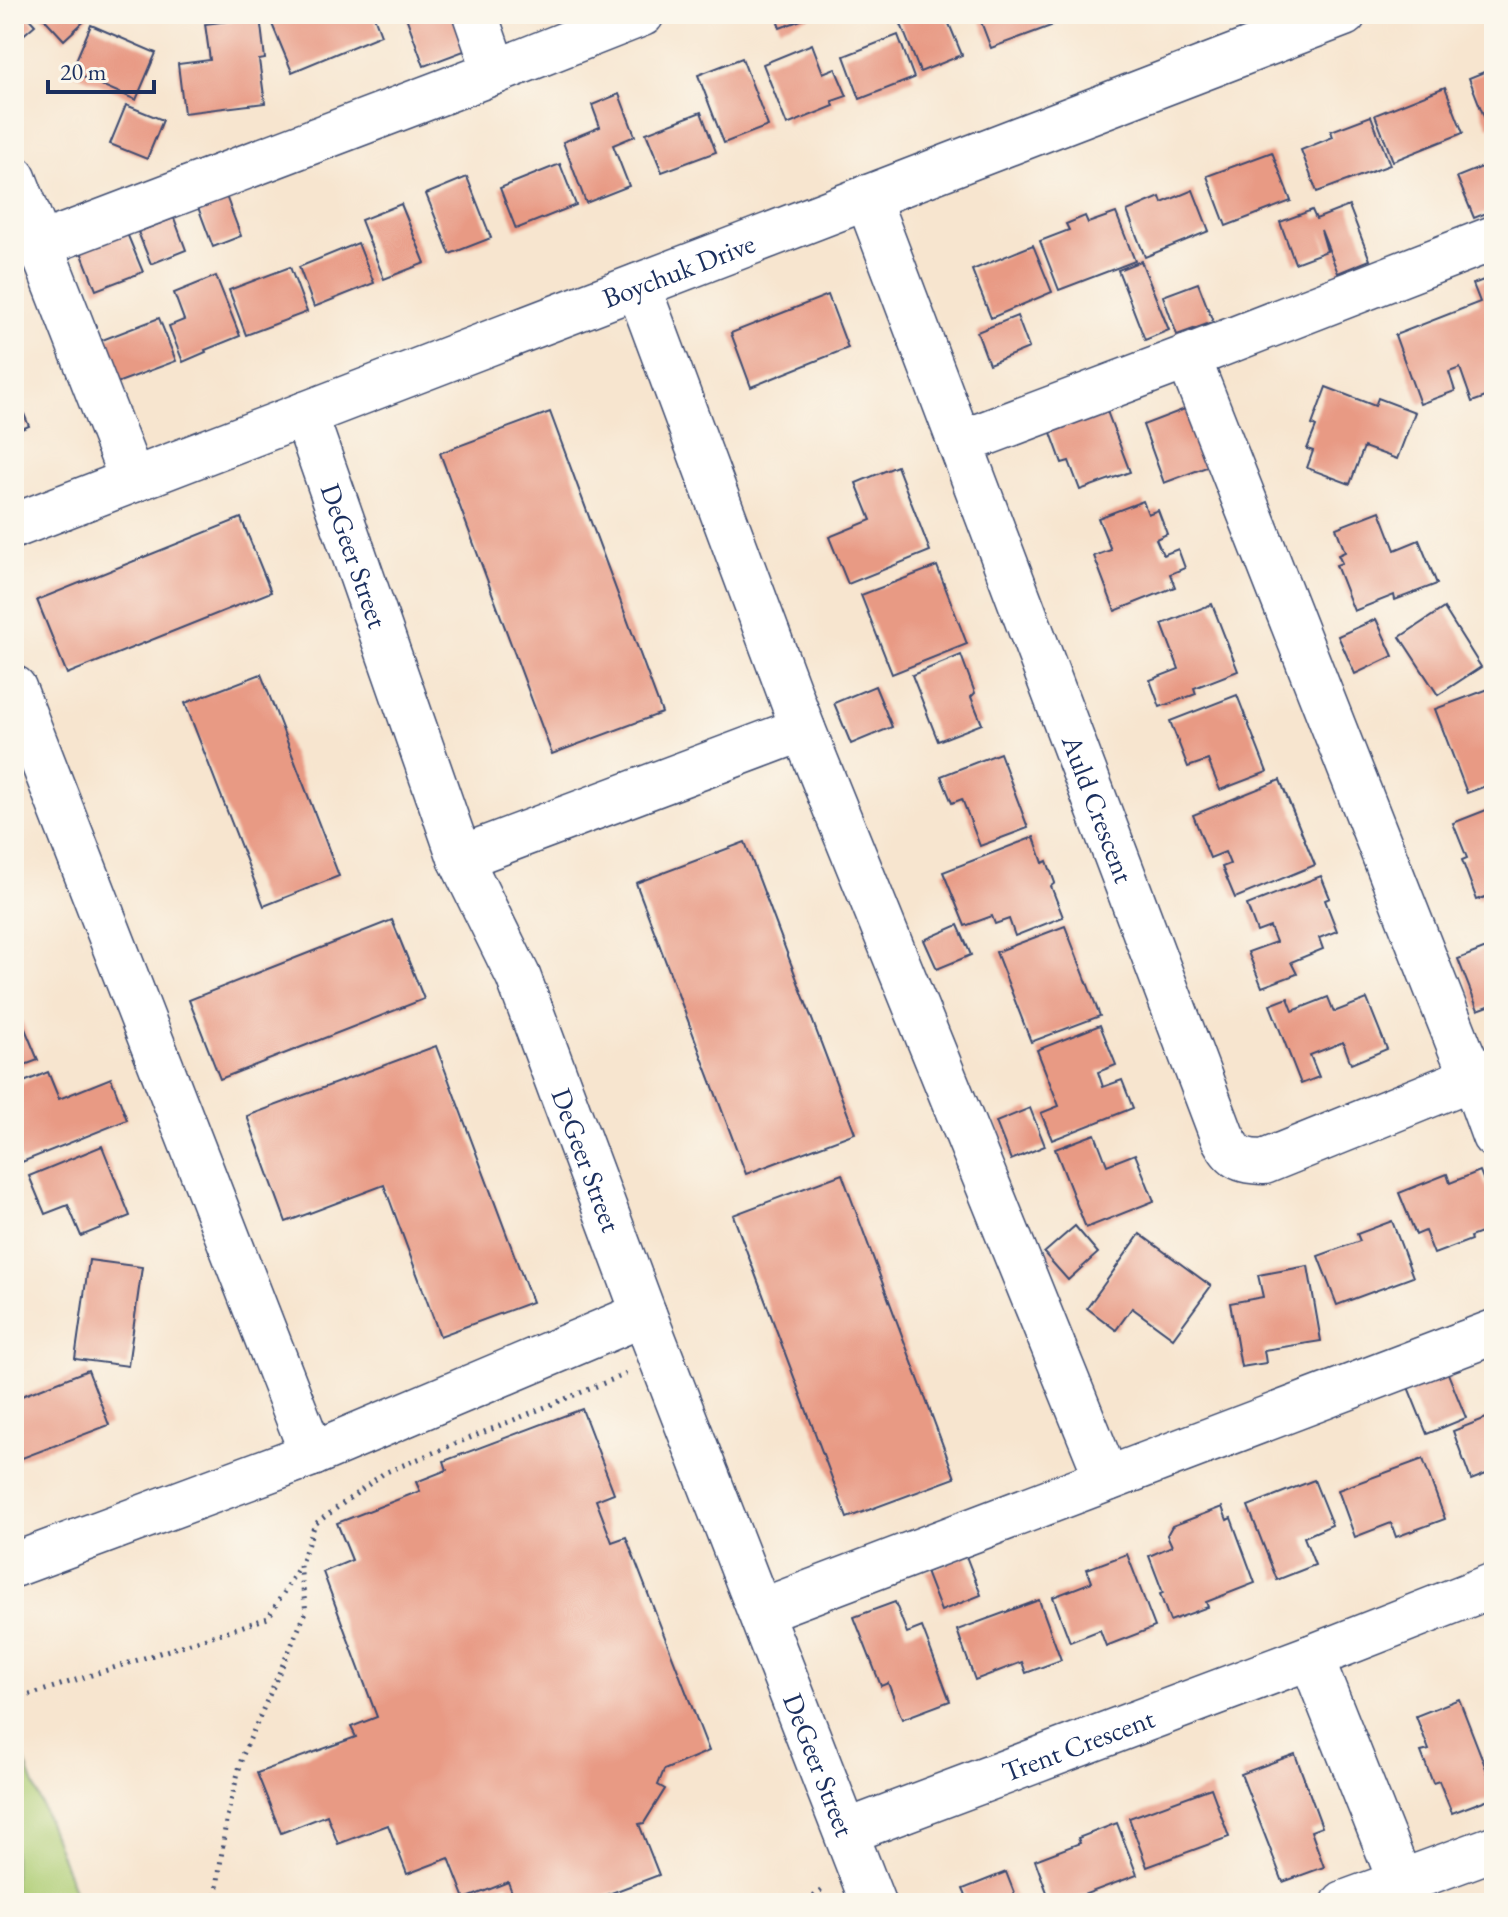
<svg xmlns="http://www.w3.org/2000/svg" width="1508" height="1917" font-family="'EB Garamond',serif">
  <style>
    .green { fill: #aecd74; stroke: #647e69; stroke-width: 2 }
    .building { fill: #e89a84 }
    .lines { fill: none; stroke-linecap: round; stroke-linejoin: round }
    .minor-casing { stroke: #3c4a6f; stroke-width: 47 }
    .path { stroke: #3c4a6f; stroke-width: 5; stroke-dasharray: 2 6; stroke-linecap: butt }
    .minor { stroke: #fff; stroke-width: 44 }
    .labels { text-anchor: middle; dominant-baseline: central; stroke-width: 6; stroke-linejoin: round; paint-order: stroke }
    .street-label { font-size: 28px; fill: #1b2f5e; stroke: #fbf7ec }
  </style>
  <rect width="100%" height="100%" fill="#fbf7ec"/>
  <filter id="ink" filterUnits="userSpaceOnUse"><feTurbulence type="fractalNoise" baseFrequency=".0125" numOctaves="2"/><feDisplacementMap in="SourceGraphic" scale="16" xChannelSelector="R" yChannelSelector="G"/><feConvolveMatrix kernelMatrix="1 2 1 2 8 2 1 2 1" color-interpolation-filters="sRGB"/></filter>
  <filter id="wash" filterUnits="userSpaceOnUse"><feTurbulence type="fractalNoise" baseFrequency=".006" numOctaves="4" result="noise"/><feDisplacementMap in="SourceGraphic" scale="32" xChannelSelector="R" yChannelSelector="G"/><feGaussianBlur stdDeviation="1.8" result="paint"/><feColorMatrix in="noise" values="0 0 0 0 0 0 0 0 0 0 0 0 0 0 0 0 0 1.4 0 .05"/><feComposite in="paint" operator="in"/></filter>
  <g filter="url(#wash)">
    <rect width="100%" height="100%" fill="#f7e5cf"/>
    <path class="green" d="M14,1733L79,1903H14Z"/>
    <g id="blocks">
      <g class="building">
        <path d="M14,14H25L35,25L14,43Z"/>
        <path d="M40,14H92L64,40Z"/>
        <path d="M296,14H373L381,35L292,72L272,24Z"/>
        <path d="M405,14H460L472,48L424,66Z"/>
        <path d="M775,14H817L780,28Z"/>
        <path d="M897,14H945L962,55L920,72Z"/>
        <path d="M978,14H1046L1051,26L991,48Z"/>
        <path d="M260,17L265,59L259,60L265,103L184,113L178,64L210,60L205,24Z"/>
        <path d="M91,25L156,53L136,100L71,72Z"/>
        <path d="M898,35L914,78L860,99L844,56Z"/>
        <path d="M812,44L823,73L835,68L847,96L832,101L834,106L787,125L763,64Z"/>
        <path d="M742,58L768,126L724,143L698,75Z"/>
        <path d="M1494,68V125L1488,127L1469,78Z"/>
        <path d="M1445,87L1463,133L1393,161L1375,115Z"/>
        <path d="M619,94L635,136L613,145L629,186L586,203L563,142L600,127L592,105Z"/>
        <path d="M126,105L163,120L147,159L110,144Z"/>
        <path d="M701,112L716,152L662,172L646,133Z"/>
        <path d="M1371,116L1390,165L1317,192L1301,150L1333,137L1331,131Z"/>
        <path d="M1272,152L1291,201L1226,226L1207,176Z"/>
        <path d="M560,164L576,205L516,229L500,188Z"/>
        <path d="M1487,165L1494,182V210L1474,218L1457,177Z"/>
        <path d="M467,177L491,238L450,254L426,194Z"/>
        <path d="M1193,190L1209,231L1145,257L1127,211L1160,197L1162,203Z"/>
        <path d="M226,196L241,236L213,247L198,207Z"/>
        <path d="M401,204L425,263L384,279L361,220Z"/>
        <path d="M1349,206L1370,260L1338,273L1321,230L1327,251L1295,263L1280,222L1312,210L1316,219Z"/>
        <path d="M1116,213L1135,261L1059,290L1040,241L1069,230L1066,224L1085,216L1088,223Z"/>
        <path d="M174,218L186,250L151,264L138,232Z"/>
        <path d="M126,231L143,272L96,290L80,249Z"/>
        <path d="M358,243L374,283L314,307L299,267Z"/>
        <path d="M1033,245L1052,292L991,318L972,270Z"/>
        <path d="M14,246L24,269L14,273Z"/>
        <path d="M1141,261L1169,330L1145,340L1118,270Z"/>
        <path d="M290,267L307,312L246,335L229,290Z"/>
        <path d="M216,276L240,336L205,350L206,352L183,362L169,326L184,320L174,293Z"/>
        <path d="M1494,276V394L1472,402L1460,368L1449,372L1455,391L1420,404L1395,335L1480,302L1473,284Z"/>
        <path d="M1198,283L1213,322L1177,335L1163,296Z"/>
        <path d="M828,295L848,348L751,387L731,333Z"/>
        <path d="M1017,316L1029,348L989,364L977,332Z"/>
        <path d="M159,318L176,361L114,384L97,342Z"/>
        <path d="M1326,387L1375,406L1378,398L1415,412L1397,459L1364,447L1350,484L1307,468L1313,451L1307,449L1316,427L1312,425Z"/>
        <path d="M14,390L29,426L14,432Z"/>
        <path d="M1105,406L1130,472L1080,490L1069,461L1062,463L1049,427Z"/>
        <path d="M1190,407L1212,465L1164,483L1143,425Z"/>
        <path d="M550,412L662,713L552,754L440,453Z"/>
        <path d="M897,466L930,551L848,584L829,537L871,520L856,483Z"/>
        <path d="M1143,501L1148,514L1158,510L1167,534L1156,539L1163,555L1178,549L1185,568L1170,574L1175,587L1115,611L1094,556L1111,550L1098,518Z"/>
        <path d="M1380,511L1395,550L1419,540L1437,584L1395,600L1394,595L1354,611L1336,565L1342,563L1338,555L1345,552L1336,528Z"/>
        <path d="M241,518L271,592L67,674L37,600Z"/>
        <path d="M937,566L967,644L892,674L861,595Z"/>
        <path d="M1212,604L1238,671L1194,688L1196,694L1160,707L1150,680L1179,669L1162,624Z"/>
        <path d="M1444,608L1481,667L1438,695L1400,637Z"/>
        <path d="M1376,619L1393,656L1355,674L1338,636Z"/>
        <path d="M961,655L975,693L971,697L982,724L938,741L912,675Z"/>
        <path d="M261,674L339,876L264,906L185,703Z"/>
        <path d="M875,686L892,727L851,744L834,703Z"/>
        <path d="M1494,687V783L1467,793L1435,709Z"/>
        <path d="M1237,695L1267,772L1220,790L1208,760L1188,767L1170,721Z"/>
        <path d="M1000,753L1028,828L980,846L962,799L952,803L941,776Z"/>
        <path d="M1280,780L1315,865L1235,898L1222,867L1230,864L1225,852L1210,858L1193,815Z"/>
        <path d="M1494,807V894L1477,900L1462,860L1467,858L1453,823Z"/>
        <path d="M1034,837L1043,863L1047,861L1055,883L1051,886L1063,917L1015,936L1009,919L995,924L992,916L965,926L943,872Z"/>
        <path d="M745,842L855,1133L746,1174L636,883Z"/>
        <path d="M1321,876L1330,898L1325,900L1337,931L1319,938L1323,949L1291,962L1297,974L1262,987L1248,952L1276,942L1270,927L1257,932L1247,905Z"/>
        <path d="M392,920L424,999L220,1079L189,1000Z"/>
        <path d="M958,925L971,955L937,969L924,940Z"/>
        <path d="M1065,926L1100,1016L1031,1042L996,952Z"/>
        <path d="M1494,945V1004L1478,1010L1458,959Z"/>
        <path d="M1328,997L1334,1012L1367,999L1387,1049L1351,1064L1343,1042L1310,1055L1319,1077L1301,1084L1270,1005L1288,998L1293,1011Z"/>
        <path d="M14,1002L38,1060L14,1069Z"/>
        <path d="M1100,1025L1116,1065L1098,1072L1103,1087L1122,1080L1133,1108L1052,1140L1041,1113L1059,1106L1037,1050Z"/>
        <path d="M436,1046L532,1302L440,1336L384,1185L286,1222L247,1116Z"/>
        <path d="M48,1072L59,1099L111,1078L127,1120L22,1162L14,1143V1086Z"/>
        <path d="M1030,1108L1045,1146L1011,1160L996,1122Z"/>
        <path d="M1095,1134L1107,1165L1135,1154L1154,1201L1086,1228L1055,1149Z"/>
        <path d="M102,1146L130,1216L81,1236L68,1205L45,1214L29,1176Z"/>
        <path d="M1480,1171L1494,1207V1228L1470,1237L1471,1240L1434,1254L1425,1231L1416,1235L1399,1193L1447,1174L1450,1183Z"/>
        <path d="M842,1174L955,1478L847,1518L733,1215Z"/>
        <path d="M1392,1221L1413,1277L1337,1305L1318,1256L1360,1241L1357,1234Z"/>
        <path d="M1075,1226L1098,1253L1068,1280L1044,1253Z"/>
        <path d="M1140,1234L1211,1286L1173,1338L1132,1308L1116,1330L1087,1308Z"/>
        <path d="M89,1260L142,1267L128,1366L75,1359Z"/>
        <path d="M1308,1266L1321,1341L1264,1350L1266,1363L1241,1367L1230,1303L1263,1297L1258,1275Z"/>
        <path d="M1445,1366L1466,1418L1427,1434L1406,1382Z"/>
        <path d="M88,1370L109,1425L17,1460L14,1451V1399Z"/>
        <path d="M582,1409L614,1493L596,1500L612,1542L626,1537L709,1751L664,1770L658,1785L665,1789L644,1823L639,1824L659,1875L585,1903H516L508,1882L465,1899L449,1858L407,1874L388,1825L338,1844L327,1815L281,1833L257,1773L356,1737L351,1727L377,1717L323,1572L352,1560L337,1523L420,1491L416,1482L447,1470L444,1461Z"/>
        <path d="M1494,1415V1471L1471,1480L1453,1431Z"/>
        <path d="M1423,1459L1445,1519L1396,1537L1391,1523L1355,1537L1338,1490Z"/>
        <path d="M1314,1480L1332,1525L1304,1537L1315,1565L1277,1580L1248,1506Z"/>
        <path d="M1222,1507L1227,1520L1231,1518L1255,1583L1206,1602L1208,1607L1170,1621L1160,1594L1163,1593L1149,1556L1172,1546L1167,1535L1172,1526Z"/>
        <path d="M1127,1554L1155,1627L1106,1646L1100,1630L1070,1642L1053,1597L1092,1582L1087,1569Z"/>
        <path d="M966,1556L981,1595L941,1611L926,1572Z"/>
        <path d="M1039,1600L1061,1660L1026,1673L1022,1662L975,1680L957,1630Z"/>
        <path d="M895,1602L907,1633L922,1627L950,1701L902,1719L888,1683L881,1686L854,1617Z"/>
        <path d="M1459,1699L1494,1789V1797L1452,1813L1439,1781L1433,1783L1421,1752L1429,1750L1416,1716Z"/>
        <path d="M1295,1754L1322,1827L1311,1831L1324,1867L1283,1882L1241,1774Z"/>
        <path d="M1211,1788L1229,1837L1147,1867L1129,1818Z"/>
        <path d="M1117,1823L1137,1875L1062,1903H1051L1035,1860L1080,1843L1078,1838Z"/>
        <path d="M1006,1872L1018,1903H969L963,1889Z"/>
      </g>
    </g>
  </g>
  <g filter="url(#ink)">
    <use href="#blocks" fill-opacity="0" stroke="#3c4a6f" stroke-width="2"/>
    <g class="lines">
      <g class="minor-casing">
        <g id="minor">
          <path d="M475,14L495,72"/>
          <path d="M14,178L132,480"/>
          <path id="s1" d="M867,197L1222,1136C1234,1158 1239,1161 1264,1162L1494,1069"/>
          <path d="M40,245L495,72L642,14"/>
          <path d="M638,286L803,729L1107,1479"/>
          <path d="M1188,357L1460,1048L1473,1078L1494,1136"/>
          <path id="s2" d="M305,414L460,858L518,976L644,1314L873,1903"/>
          <path d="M960,443L1188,357L1494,238"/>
          <path id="s3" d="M14,526L1344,14"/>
          <path d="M14,688L312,1454"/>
          <path d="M460,858L803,729"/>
          <path d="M14,1565L312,1454L644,1314"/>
          <path d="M761,1611L1494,1332"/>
          <path d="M1311,1657L1409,1903"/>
          <path id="s4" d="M846,1832L1311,1657L1494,1585"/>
          <path d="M1344,1903L1494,1848"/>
        </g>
      </g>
      <g class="path">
        <path d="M14,1700L268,1618L299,1567"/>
        <path d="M215,1903L226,1821L242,1757L306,1612L300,1566L315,1524L384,1473L626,1374"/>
        <path d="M799,1903L813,1897L825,1887"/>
      </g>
      <use href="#minor" class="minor"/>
    </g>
  </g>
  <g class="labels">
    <g class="street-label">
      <text stroke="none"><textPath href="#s3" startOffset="712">Boychuk Drive</textPath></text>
      <text stroke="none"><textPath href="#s2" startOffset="150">DeGeer Street</textPath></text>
      <text stroke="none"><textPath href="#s1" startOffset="654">Auld Crescent</textPath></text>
      <text stroke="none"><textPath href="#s2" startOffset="798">DeGeer Street</textPath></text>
      <text stroke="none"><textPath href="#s4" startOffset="248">Trent Crescent</textPath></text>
      <text stroke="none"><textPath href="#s2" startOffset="1446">DeGeer Street</textPath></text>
    </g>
  </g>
  <rect width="1508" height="1917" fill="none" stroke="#fbf7ec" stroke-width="48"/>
  <path d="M48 80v12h106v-12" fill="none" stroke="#1b2f5e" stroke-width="4"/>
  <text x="60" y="80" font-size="24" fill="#1b2f5e" stroke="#fbf7ec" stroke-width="6" paint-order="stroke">20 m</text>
</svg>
